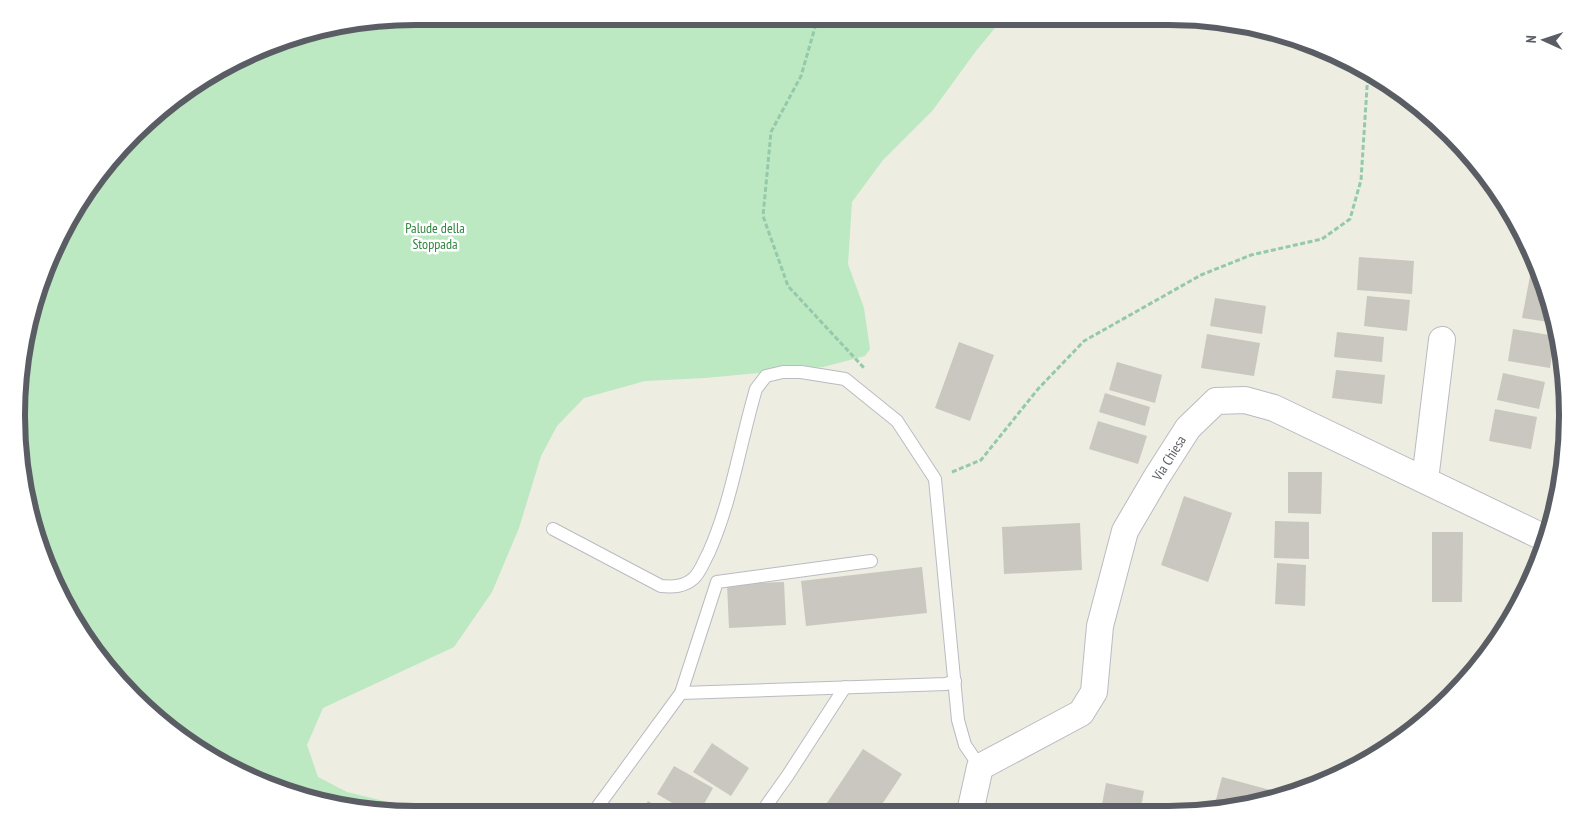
<svg xmlns="http://www.w3.org/2000/svg" width="1584" height="831" font-family="'PT Sans Narrow',sans-serif">
  <style>
    .green { fill: #bce8c2 }
    .building { fill: #c9c7bf }
    .lines { fill: none; stroke-linecap: round; stroke-linejoin: round }
    .service-casing { stroke: #babbc2; stroke-width: 14 }
    .minor-casing { stroke: #babbc2; stroke-width: 28 }
    .path { stroke: #94c9ab; stroke-width: 3; stroke-dasharray: 5 2.5; stroke-linecap: butt }
    .service { stroke: #fff; stroke-width: 12 }
    .minor { stroke: #fff; stroke-width: 26 }
    .labels { text-anchor: middle; dominant-baseline: central; stroke-width: 5; stroke-linejoin: round; paint-order: stroke }
    .park-label { font-size: 14px; fill: #2e873f; stroke: #fff }
    .street-label { font-size: 14px; fill: #5a5d64; stroke: #fff }
    .rim { fill: none; stroke: #5a5d64; stroke-width: 6 }
  </style>
  <rect width="100%" height="100%" fill="#eeede2"/>
  <path class="green" d="M416,16L1004,17L976,51L933,110L883,160L852,202L848,264L864,308L870,349L865,356L823,367L705,378L645,381L584,398L557,426L541,456L519,528L492,592L454,647L323,708L307,745L318,777L347,792L437,814H390L312,801L239,773L173,732L116,679L47,569L17,442L30,312L83,194L172,99L287,38Z"/>
  <g class="building">
    <path d="M1359,257L1414,261L1412,294L1357,290Z"/>
    <path d="M1530,276L1542,278L1547,287L1555,323L1522,318Z"/>
    <path d="M1367,296L1410,300L1407,331L1364,326Z"/>
    <path d="M1215,298L1266,306L1262,334L1210,326Z"/>
    <path d="M1513,329L1555,336L1550,368L1508,361Z"/>
    <path d="M1337,332L1384,337L1382,362L1334,357Z"/>
    <path d="M1207,334L1260,343L1254,376L1201,368Z"/>
    <path d="M959,342L994,355L970,421L935,408Z"/>
    <path d="M1117,362L1162,375L1155,403L1109,390Z"/>
    <path d="M1336,370L1385,375L1382,404L1332,398Z"/>
    <path d="M1503,373L1545,382L1539,409L1497,400Z"/>
    <path d="M1105,393L1150,407L1145,426L1099,412Z"/>
    <path d="M1495,409L1537,417L1531,449L1489,441Z"/>
    <path d="M1098,421L1147,436L1138,464L1089,449Z"/>
    <path d="M1288,472H1322L1321,514L1288,513Z"/>
    <path d="M1184,496L1232,513L1208,582L1161,565Z"/>
    <path d="M1275,521L1309,522V559L1274,558Z"/>
    <path d="M1080,523L1082,570L1004,574L1002,527Z"/>
    <path d="M1432,532H1463L1462,602H1432Z"/>
    <path d="M1277,563L1306,565L1305,606L1275,604Z"/>
    <path d="M922,567L927,613L806,626L801,581Z"/>
    <path d="M784,582L786,625L729,628L727,584Z"/>
    <path d="M712,743L749,768L731,796L693,772Z"/>
    <path d="M863,749L902,774L877,812H841L827,803Z"/>
    <path d="M674,766L713,788L699,813H689L657,794Z"/>
    <path d="M1222,777L1270,790L1267,799L1221,811H1213Z"/>
    <path d="M1106,783L1144,791L1140,812L1101,810Z"/>
    <path d="M648,801L668,813H640Z"/>
  </g>
  <g class="lines">
    <g class="service-casing">
      <g id="service">
        <path d="M553,529L661,586C673,587 684,587 694,578C701,571 704,561 709,552C732,500 740,443 756,389L766,376L783,372H801L845,379L897,421L935,479L958,720L965,745L980,767"/>
        <path d="M681,693L717,582L871,561"/>
        <path d="M593,813L681,693L946,684L955,681"/>
        <path d="M761,813L788,775L845,687"/>
      </g>
    </g>
    <g class="minor-casing">
      <g id="minor">
        <path d="M1425,480L1442,340"/>
        <path d="M970,812L980,767L1081,713L1094,692L1100,626L1125,531L1156,478L1188,428L1216,401L1245,400L1274,408L1547,539"/>
      </g>
    </g>
    <g class="path">
      <path d="M818,17L801,76L771,132L763,216L788,286L865,369"/>
      <path d="M952,472L981,460L1038,389L1084,341L1201,275L1251,255L1322,239L1350,219L1361,180L1368,72"/>
    </g>
    <use href="#service" class="service"/>
    <use href="#minor" class="minor"/>
  </g>
  <g class="labels">
    <g class="park-label">
      <text x="435" y="228">Palude della<tspan x="435" dy="16">Stoppada</tspan></text>
    </g>
    <g class="street-label">
      <text transform="translate(1169 458) rotate(-58)">Via Chiesa</text>
    </g>
  </g>
  <path d="M0 0H1584V831H0ZM415 25H1169A390 390 0 0 1 1559 415V416A390 390 0 0 1 1169 806H415A390 390 0 0 1 25 416V415A390 390 0 0 1 415 25Z" fill="#fff" fill-rule="evenodd"/>
  <path class="rim" d="M415 25H1169A390 390 0 0 1 1559 415V416A390 390 0 0 1 1169 806H415A390 390 0 0 1 25 416V415A390 390 0 0 1 415 25Z"/>
  <g transform="translate(1544 40) rotate(273)" stroke="#ffffff" stroke-width="4" paint-order="stroke">
  <path d="M0-4L9 19L0 12L-9 19Z" fill="#5a5d64"/>
  <text y="-8" font-size="14" font-weight="bold" text-anchor="middle" fill="#5a5d64">N</text>
  </g>
</svg>
